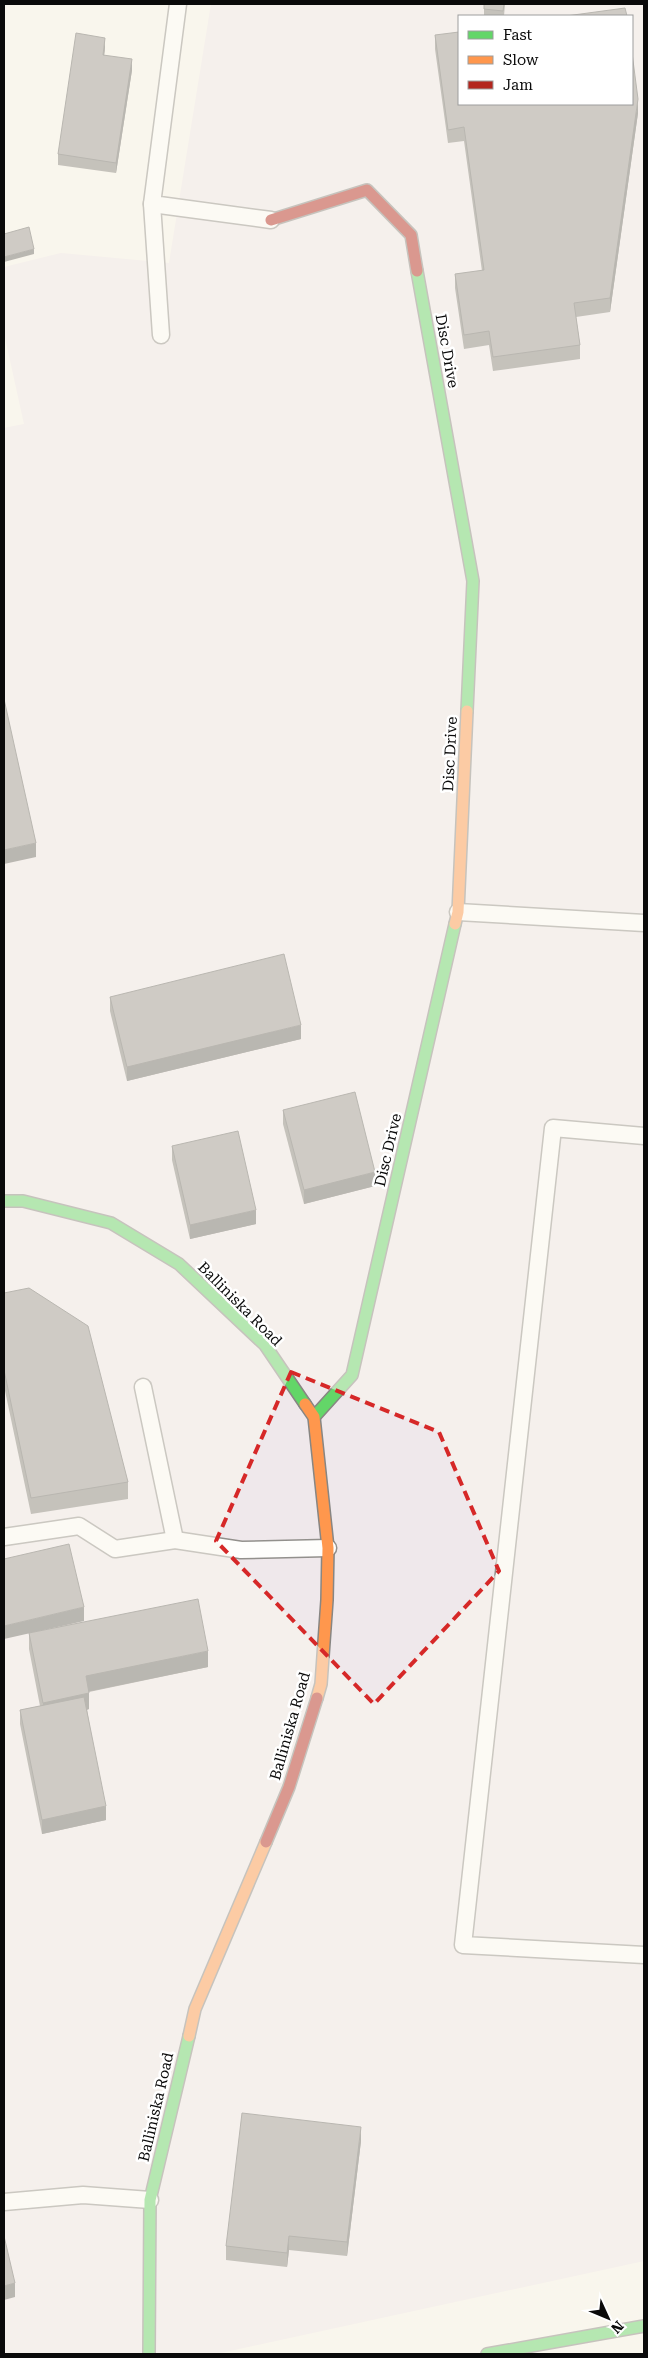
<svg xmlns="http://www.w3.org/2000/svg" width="648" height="2358" font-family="'Roboto Serif',serif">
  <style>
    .industrial { fill: #efe8eb; fill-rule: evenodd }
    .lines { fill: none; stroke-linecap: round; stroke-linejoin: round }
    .lane-casing { stroke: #92908c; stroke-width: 19 }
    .fast-casing { stroke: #888683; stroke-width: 14 }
    .slow-casing { stroke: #888683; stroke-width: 14 }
    .jam-casing { stroke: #888683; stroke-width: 14 }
    .lane { stroke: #fefefc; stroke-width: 16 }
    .fast { stroke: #63d668; stroke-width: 11 }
    .slow { stroke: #ff974d; stroke-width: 11 }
    .jam { stroke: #b3261e; stroke-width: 11 }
    .wall { fill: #85837f }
    .shaded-wall { fill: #6c6a68 }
    .building { fill: #9b9894; stroke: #6c6a68 }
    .marked { fill: none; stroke: #d62828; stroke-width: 4; stroke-dasharray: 10 6; stroke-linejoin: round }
    .labels { text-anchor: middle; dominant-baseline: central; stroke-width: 5; stroke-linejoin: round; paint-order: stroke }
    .street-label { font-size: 15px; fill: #0a0a0a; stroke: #fff }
  </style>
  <rect width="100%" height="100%" fill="#f9f5ed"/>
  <path class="industrial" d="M211,4H644V2261L216,2354H4V428L24,424L4,333V267L61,253L169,263ZM459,16H632V104H459Z"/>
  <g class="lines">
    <g class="lane-casing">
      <g id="lane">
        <path d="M178,4L152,204L271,220"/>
        <path d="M152,204L161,335"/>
        <path d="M458,912L644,923"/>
        <path d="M644,1136L553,1128L463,1945L644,1955"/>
        <path d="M143,1387L175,1540"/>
        <path d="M4,1537L79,1526L115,1549L175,1540L241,1550L328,1548"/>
        <path d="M4,2202L83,2195L150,2200"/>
      </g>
    </g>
    <g class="fast-casing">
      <g id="fast">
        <path d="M417,271L473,581L467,711"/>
        <path d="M4,1201H23L111,1223L179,1264L265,1345L305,1404"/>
        <path d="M314,1417L352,1375L455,924"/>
        <path d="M149,2354L150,2200L189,2036"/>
        <path d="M487,2354L644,2326"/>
      </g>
    </g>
    <g class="slow-casing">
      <g id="slow">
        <path d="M455,924L458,912L467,711"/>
        <path d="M305,1404L314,1417L328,1548L327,1600L321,1684L317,1698"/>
        <path d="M189,2036L195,2009L266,1842"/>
      </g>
    </g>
    <g class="jam-casing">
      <g id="jam">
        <path d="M271,220L367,190L411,235L417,271"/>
        <path d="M266,1842L289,1787L317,1698"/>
      </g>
    </g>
    <use href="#lane" class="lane"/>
    <use href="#fast" class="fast"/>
    <use href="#slow" class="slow"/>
    <use href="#jam" class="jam"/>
  </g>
  <g class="wall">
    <path d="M484,4H505L504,16L484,15Z"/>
    <path d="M435,35L638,113L610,312L576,317L580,345V359L493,371L489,345L464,349L455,288V274L482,271L464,141L448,143L435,49Z"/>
    <path d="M105,48L104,55L132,70L116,173L58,165V154Z"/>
    <path d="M110,997L301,1039L127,1081L110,1011Z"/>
    <path d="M283,1110L375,1186L304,1204L283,1124Z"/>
    <path d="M172,1146L256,1224L190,1239L172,1160Z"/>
    <path d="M4,1293L128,1482V1499L31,1514L4,1386Z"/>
    <path d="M84,1621L61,1626L208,1667L89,1692V1709L87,1710L106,1820L42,1834L20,1724V1710L40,1706L29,1649V1634Z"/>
    <path d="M361,2141L347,2256L289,2250L287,2267L226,2260V2246Z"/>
  </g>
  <g class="shaded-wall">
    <path d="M105,38V48L103,66V55Z"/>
    <path d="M132,59V70L116,173V163Z"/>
    <path d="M638,99V113L610,312V298Z"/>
    <path d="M34,249V254L4,262V257Z"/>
    <path d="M36,843V857L4,864V850Z"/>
    <path d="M301,1025V1039L127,1081V1067Z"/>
    <path d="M375,1172V1186L304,1204V1190Z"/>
    <path d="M256,1210V1224L190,1239V1225Z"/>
    <path d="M84,1607V1621L4,1639V1626Z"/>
    <path d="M208,1651V1667L86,1692V1676Z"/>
    <path d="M89,1693V1709L43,1719V1703Z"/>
    <path d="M106,1806V1820L42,1834V1820Z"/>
    <path d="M361,2127V2141L347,2256V2242Z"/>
    <path d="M289,2236V2250L287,2267V2253Z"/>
    <path d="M15,2283V2297L4,2300V2286Z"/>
  </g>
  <g class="building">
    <path d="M484,4H504L503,11L484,9Z"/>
    <path d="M625,8L627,16H566Z"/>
    <path d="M459,32V104H632V53L638,99L610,298L574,303L580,345L493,357L489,331L464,335L455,274L484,270L464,127L448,130L435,35Z"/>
    <path d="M76,33L105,38L103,55L132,59L116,163L58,154Z"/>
    <path d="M29,227L34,249L4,257V234Z"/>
    <path d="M4,699L36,843L4,850Z"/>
    <path d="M284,954L301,1025L127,1067L110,997Z"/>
    <path d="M355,1092L375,1172L304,1190L283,1110Z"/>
    <path d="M238,1131L256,1210L190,1225L172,1146Z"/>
    <path d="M29,1288L88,1326L128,1482L31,1498L4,1370V1293Z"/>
    <path d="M69,1544L84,1607L4,1626V1559Z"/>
    <path d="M198,1599L208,1651L86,1676L89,1693L43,1703L29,1633Z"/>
    <path d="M84,1697L106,1806L42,1820L20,1710Z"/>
    <path d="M242,2113L361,2127L347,2242L289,2236L287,2253L226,2246Z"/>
    <path d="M4,2236L15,2283L4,2286Z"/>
  </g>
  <path d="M0 0H648V2358H0ZM291,1372L439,1432L499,1571L374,1704L216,1541Z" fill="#f9f5ed" fill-opacity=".55" fill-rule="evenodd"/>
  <path class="marked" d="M291,1372L439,1432L499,1571L374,1704L216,1541Z"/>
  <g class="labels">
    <g class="street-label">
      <text transform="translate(447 351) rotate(80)">Disc Drive</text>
      <text transform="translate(450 754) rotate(-87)">Disc Drive</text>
      <text transform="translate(388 1150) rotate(-77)">Disc Drive</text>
      <text transform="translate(240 1304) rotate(45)">Balliniska Road</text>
      <text transform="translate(290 1726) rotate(-74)">Balliniska Road</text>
      <text transform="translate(156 2107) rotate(-77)">Balliniska Road</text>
    </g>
  </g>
  <rect width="648" height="2358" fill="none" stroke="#0a0a0a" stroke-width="10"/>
  <rect x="458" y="15" width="175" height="90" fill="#ffffff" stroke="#9d9d9d"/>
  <rect x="468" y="31" width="25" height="8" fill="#63d668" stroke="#9d9d9d"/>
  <text x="503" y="40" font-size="15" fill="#0a0a0a">Fast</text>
  <rect x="468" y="56" width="25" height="8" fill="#ff974d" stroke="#9d9d9d"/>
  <text x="503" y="65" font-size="15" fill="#0a0a0a">Slow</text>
  <rect x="468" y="81" width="25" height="8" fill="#b3261e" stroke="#9d9d9d"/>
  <text x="503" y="90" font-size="15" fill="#0a0a0a">Jam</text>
  <g transform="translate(608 2318) rotate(134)" stroke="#ffffff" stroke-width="4" paint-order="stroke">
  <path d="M0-4L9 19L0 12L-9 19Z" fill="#0a0a0a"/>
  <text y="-8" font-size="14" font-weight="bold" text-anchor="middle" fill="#0a0a0a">N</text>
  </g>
</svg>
